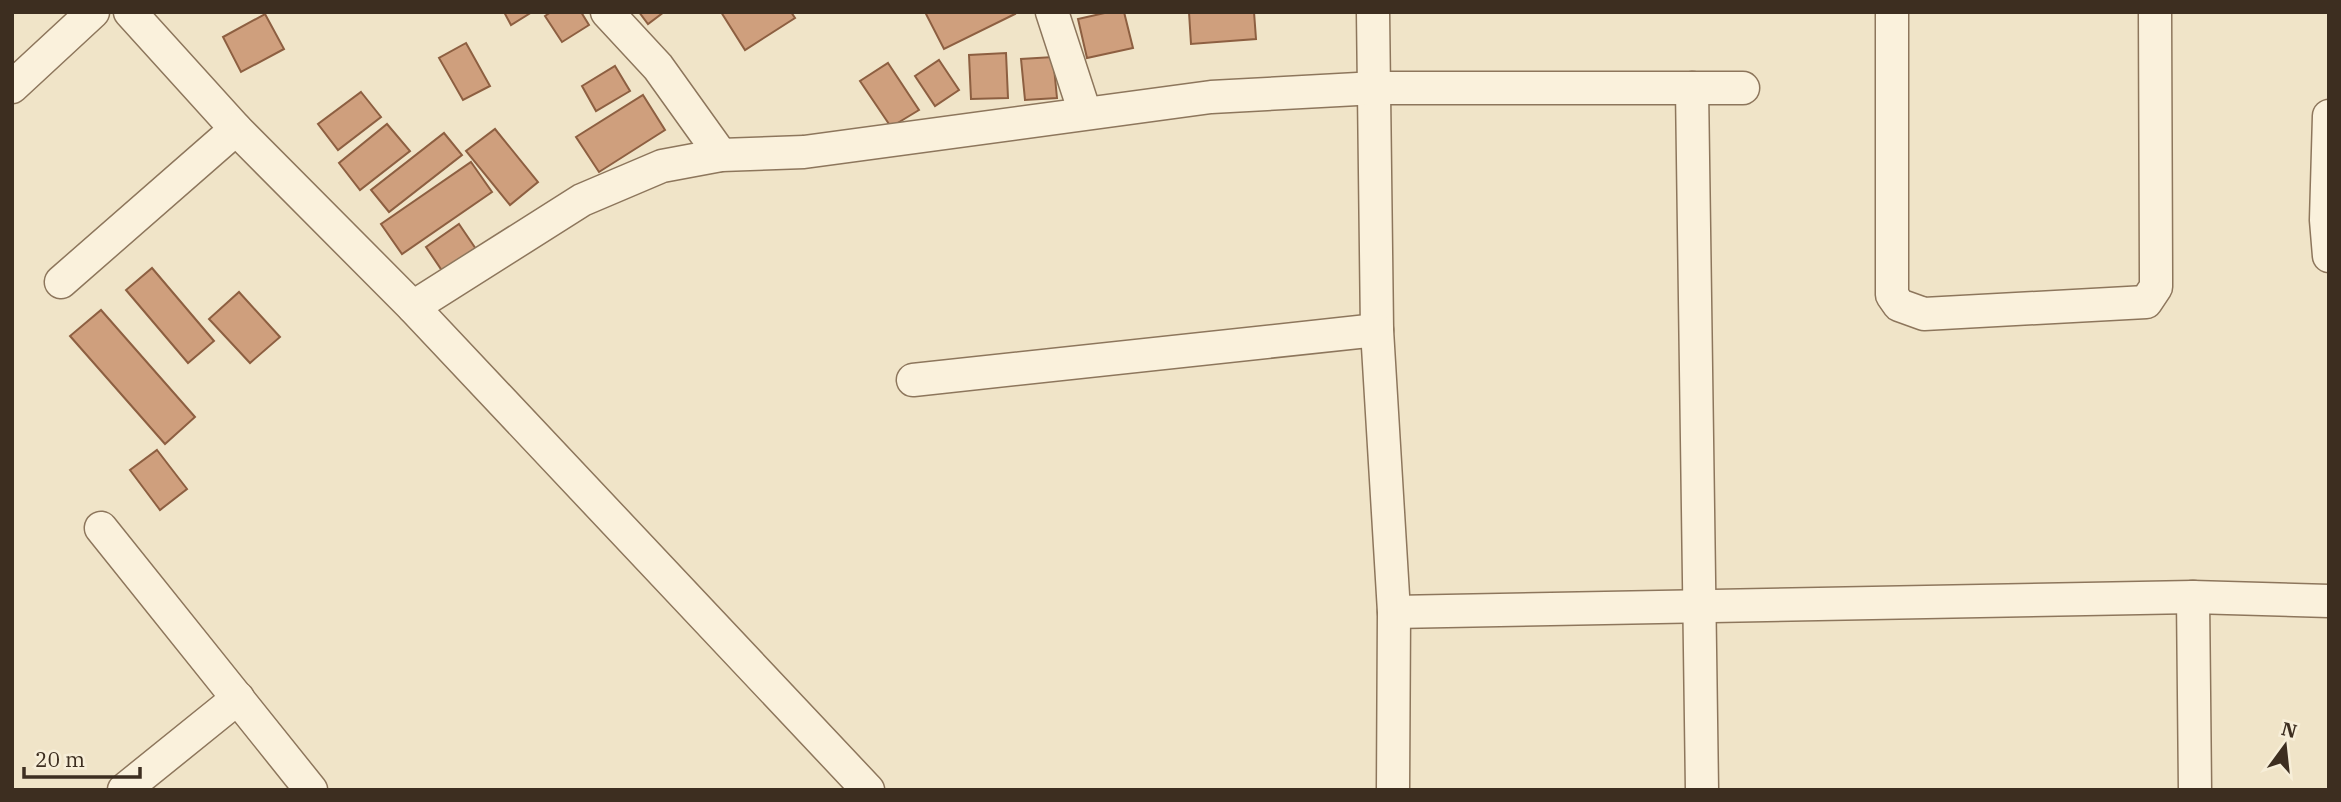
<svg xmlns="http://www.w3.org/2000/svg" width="2341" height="802" font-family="'IBM Plex Serif',serif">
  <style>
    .building { fill: #cf9f7d; stroke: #8d5f41; stroke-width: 2 }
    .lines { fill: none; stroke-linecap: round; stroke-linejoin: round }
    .minor-casing { stroke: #8d765c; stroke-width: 35 }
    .minor { stroke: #faf1dc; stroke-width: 32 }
  </style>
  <rect width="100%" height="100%" fill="#f0e4c8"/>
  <g class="building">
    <path d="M504,12H532L511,25Z"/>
    <path d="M551,12H581L589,25L562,42L545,16Z"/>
    <path d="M639,12H664L648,24Z"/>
    <path d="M721,12H791L795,18L745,50Z"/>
    <path d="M925,12H1014L1015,14L944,49Z"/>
    <path d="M1109,12H1124L1133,48L1087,58L1078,19Z"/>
    <path d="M1189,12H1254L1256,39L1191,44Z"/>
    <path d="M265,14L284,49L241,72L223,37Z"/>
    <path d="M466,43L490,86L463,100L439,58Z"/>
    <path d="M1006,53L1008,98L971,99L969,55Z"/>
    <path d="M1053,57L1057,98L1025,100L1021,59Z"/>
    <path d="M939,60L959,90L935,106L915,76Z"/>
    <path d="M888,63L919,110L891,127L860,81Z"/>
    <path d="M615,66L630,91L596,111L582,86Z"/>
    <path d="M361,92L381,117L338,150L318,124Z"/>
    <path d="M643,95L665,130L599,172L576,137Z"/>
    <path d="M387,124L410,151L360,190L339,163Z"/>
    <path d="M495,129L538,182L510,205L466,151Z"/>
    <path d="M444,133L462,155L389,212L371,190Z"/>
    <path d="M471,162L492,192L402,254L381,224Z"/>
    <path d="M459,224L480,255L447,278L426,247Z"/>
    <path d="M152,268L214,341L188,363L126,290Z"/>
    <path d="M239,292L280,337L250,363L209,319Z"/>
    <path d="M101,310L195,417L165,444L70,336Z"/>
    <path d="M157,450L187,489L160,510L130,470Z"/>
  </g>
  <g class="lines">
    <g class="minor-casing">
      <g id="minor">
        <path d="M130,12L236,129L413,307L868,790"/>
        <path d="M607,12L658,67L721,155"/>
        <path d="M1052,12L1085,113"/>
        <path d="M1373,12L1377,330L1394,612L1393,790"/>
        <path d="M1892,12V295L1899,305L1924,314L2146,302L2156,287V276L2155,12"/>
        <path d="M12,87L93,12"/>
        <path d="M1692,88L1702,790"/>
        <path d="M2329,116L2326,220L2329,256"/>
        <path d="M61,282L236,129"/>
        <path d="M413,307L582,200L662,166L721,155L804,152L1211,97L1376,88H1743"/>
        <path d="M913,380L1377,330"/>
        <path d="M101,528L311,790"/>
        <path d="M2193,597L2195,790"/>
        <path d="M1394,612L2193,597L2329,601"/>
        <path d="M124,790L238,698"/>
      </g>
    </g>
    <use href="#minor" class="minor"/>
  </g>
  <rect width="2341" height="802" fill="none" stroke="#3d2e20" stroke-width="28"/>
  <g transform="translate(2285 746) rotate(15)" stroke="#f7eed8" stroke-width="5" paint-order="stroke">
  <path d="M0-5L12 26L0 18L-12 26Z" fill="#3d2e20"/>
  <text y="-10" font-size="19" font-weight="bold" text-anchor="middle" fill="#3d2e20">N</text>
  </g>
  <path d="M24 767v10h116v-10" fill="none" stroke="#3d2e20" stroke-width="3.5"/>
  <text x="35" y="767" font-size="21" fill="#3d2e20" stroke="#f7eed8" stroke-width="5" paint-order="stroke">20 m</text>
</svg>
